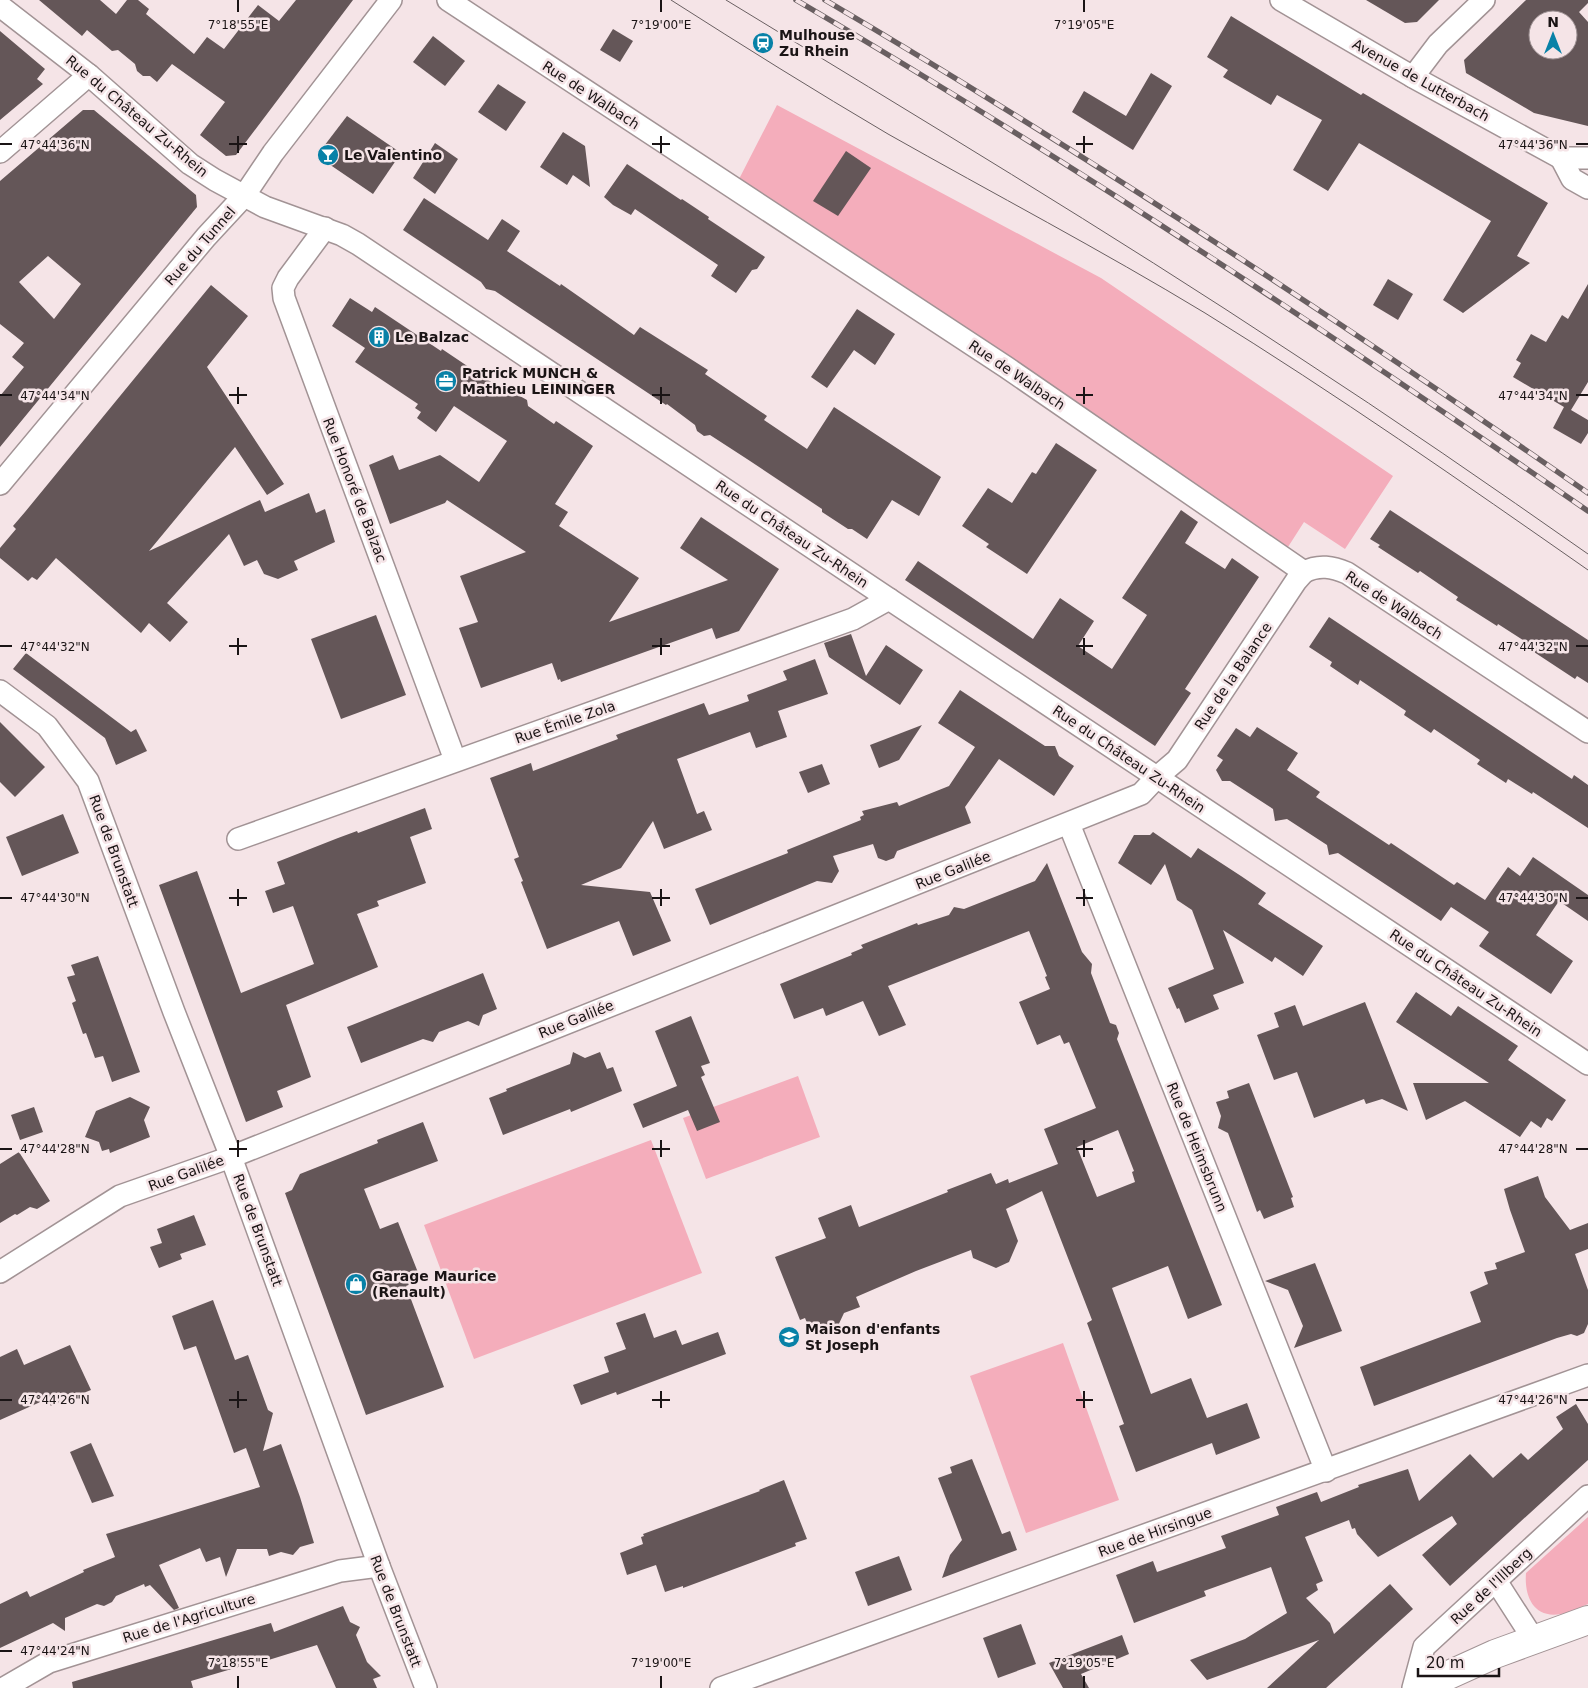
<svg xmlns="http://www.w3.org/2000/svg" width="1588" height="1688" font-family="'DejaVu Sans',sans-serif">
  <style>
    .green { fill: #f4adbb }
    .building { fill: #645658; fill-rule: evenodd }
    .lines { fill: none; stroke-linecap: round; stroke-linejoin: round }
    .street-casing { stroke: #a29395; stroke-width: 24 }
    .secondary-casing { stroke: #a29395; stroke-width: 30 }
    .street { stroke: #fff; stroke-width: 21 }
    .secondary { stroke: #fff; stroke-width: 28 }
    .tram { stroke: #695f61; stroke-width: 1 }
    .rail-casing { stroke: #695f61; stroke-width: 5.5 }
    .rail { stroke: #f5e4e7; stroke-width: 4; stroke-dasharray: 11; stroke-linecap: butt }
    .ticks { fill: none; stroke: #1a1415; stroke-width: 2 }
    .labels { text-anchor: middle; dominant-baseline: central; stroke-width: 5; stroke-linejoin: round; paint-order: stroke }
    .poi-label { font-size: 14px; font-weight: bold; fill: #1a1415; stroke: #f5e4e7; text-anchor: start }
    .street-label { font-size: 14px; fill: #1a1415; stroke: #f5e4e7 }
    .ticks-label { font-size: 12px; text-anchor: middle; fill: #1a1415; stroke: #f5e4e7; stroke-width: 5; stroke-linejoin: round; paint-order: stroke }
  </style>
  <rect width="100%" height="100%" fill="#f5e4e7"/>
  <g class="green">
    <path d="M777,105L1101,278L1393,476L1345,549L1304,522L1288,547L864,261L737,183Z"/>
    <path d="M798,1076L820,1137L706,1179L683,1118Z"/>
    <path d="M651,1140L702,1273L474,1359L424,1225Z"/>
    <path d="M1063,1343L1119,1500L1026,1533L970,1376Z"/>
    <path d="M1588,1517V1604C1580,1607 1570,1613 1561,1614C1534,1619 1524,1597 1526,1573Z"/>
  </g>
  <g class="building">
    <path d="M39,0H100L116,14L127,0H138L149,9L146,14L194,54L207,37L224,49L258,5L279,21L296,0H353L236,155L226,156L200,135L225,102L172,64L157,82L150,76H143L137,71L135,64L118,50L112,51L87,30L82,36Z"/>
    <path d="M1366,0H1439L1417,22L1405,23Z"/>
    <path d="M1526,0H1588V3L1579,12L1588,22V126L1534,113L1466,73L1464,60ZM1538,20H1568V50H1538Z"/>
    <path d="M1231,16L1361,95L1363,93L1548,203L1517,256L1530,263L1463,313L1443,300L1491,221L1359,143L1328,191L1293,170L1322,120L1277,95L1271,105L1223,77L1228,70L1207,57Z"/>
    <path d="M613,29L633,41L620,62L600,50Z"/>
    <path d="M0,31L45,69L37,79L43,84L0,120Z"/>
    <path d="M433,36L465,61L445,86L413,62Z"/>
    <path d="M1151,73L1172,86L1133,150L1072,112L1084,91L1126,116Z"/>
    <path d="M498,84L526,102L506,131L478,112Z"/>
    <path d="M83,110H94L196,195L197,207L0,447V396L24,367L12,357L24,343L0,324V181ZM48,256L81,284L54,319L19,282Z"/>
    <path d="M347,116L401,153L373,194L323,160L321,150Z"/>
    <path d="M563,132L585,146L590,187L573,175L567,185L540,167Z"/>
    <path d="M435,143L458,159L435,194L413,178Z"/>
    <path d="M846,151L871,168L838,216L813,201Z"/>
    <path d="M627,164L681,200L682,199L709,217L708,219L765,257L757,269L752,270L736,293L711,276L718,265L635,209L631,215L613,205L604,197Z"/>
    <path d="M424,198L488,240L502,219L520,231L507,251L560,286L561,284L634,335L640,327L708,370L705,374L767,416L764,420L807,449L834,407L941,477L919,516L892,500L867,539L852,529H848L822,512V509L747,459L710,435L704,436L697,431L695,425L667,404L666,405L495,291L486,289L481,282L403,230Z"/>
    <path d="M1388,279L1413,294L1398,320L1373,305Z"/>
    <path d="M1588,284V382L1571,410L1588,420V433L1581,444L1553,428L1564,407L1513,377L1521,363L1516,360L1531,334L1546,342L1562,315L1568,319Z"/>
    <path d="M211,285L248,316L207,367L284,484L267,495L235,447L149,551L260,500L265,512L309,493L316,513L325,509L335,542L294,561L298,570L278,579L264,574L257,560L244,566L229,534L167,603L188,622L170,642L149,623L141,633L56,558L37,580L32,577L28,581L0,558V548L16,529L13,526L25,512Z"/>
    <path d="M350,298L372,312L375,307L441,351L442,349L512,396L518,395L527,400L528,406L554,424L556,421L593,446L555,504L568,512L559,526L639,578L609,622L728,580L680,548L701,517L779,569L739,631L716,639L712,628L561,682L560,679L558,680L552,663L481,688L459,628L478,622L460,576L526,552L447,500L445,503L390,524L369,465L393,455L399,470L440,455L479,482L507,441L454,406L436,432L417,418L421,412L415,408L418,404L355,362L365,348L332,326Z"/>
    <path d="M857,309L895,334L875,365L854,350L827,388L811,377Z"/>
    <path d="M1056,443L1097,470L1027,574L986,547L989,544L962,526L988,488L1012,503L1032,472L1036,474Z"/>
    <path d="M1181,510L1198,522L1185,543L1225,569L1232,558L1259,577L1185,689L1191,693L1155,746L905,580L918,561L1033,639L1060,598L1094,621L1078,646L1112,669L1147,615L1122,598Z"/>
    <path d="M1390,510L1588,640V683L1577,676L1575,679L1534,652L1537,649L1498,624L1497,626L1456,600L1458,597L1420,571L1418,573L1378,547L1380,545L1370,539Z"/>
    <path d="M376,615L406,695L341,719L311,639Z"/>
    <path d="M1329,617L1572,779L1574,775L1588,785V828L1533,792L1532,794L1508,779L1506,783L1477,764L1480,760L1434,729L1431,733L1404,715L1406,711L1360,680L1358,685L1330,666L1332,662L1309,647Z"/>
    <path d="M851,634L866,676L886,645L923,670L900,705L829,657L824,643Z"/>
    <path d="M26,653L131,732L136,729L147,751L116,765L105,738L13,669Z"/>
    <path d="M815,659L828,694L778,711L787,737L756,748L750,732L677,759L697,814L704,811L712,830L664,849L653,821L621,868L581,885L650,892L671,941L633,956L619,921L547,949L521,882L523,881L514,859L519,857L490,778L531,763L533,771L618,739L616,735L704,703L709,715L749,701L747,695L787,680L783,671Z"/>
    <path d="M960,690L1045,746H1055L1059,756L1074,766L1054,796L999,759L965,807L971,823L897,851L894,858L886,861L878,858L873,844L833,856L839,871L832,883L817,881L710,925L695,889L788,853L787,850L861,820L860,817L864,815L862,811L897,802L899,806L949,786L975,747L938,723Z"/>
    <path d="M0,722L45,767L15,797L0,782Z"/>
    <path d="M922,725L899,760L879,768L870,745Z"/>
    <path d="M1257,727L1298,753L1287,770L1320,792L1316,797L1389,845L1391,843L1454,885L1457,882L1485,900L1508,867L1520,876L1533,857L1588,895V921L1559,901L1536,935L1573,961L1551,994L1479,946L1489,932L1451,907L1441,921L1338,853L1329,855L1327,845L1287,819L1275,821L1273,809L1230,781H1222L1216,770L1223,760L1217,756L1236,728L1250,737Z"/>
    <path d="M822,764L830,784L808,793L799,772Z"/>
    <path d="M425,808L432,829L410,837L426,883L377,901L379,906L357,914L378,967L286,1005L311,1077L277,1091L283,1107L246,1122L159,885L197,871L241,993L314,964L293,906L273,913L265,891L285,884L277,862L338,838L357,831L358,833Z"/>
    <path d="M63,814L79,853L22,876L6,837Z"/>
    <path d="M1153,832L1191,858L1198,848L1241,876L1266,893L1258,904L1323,946L1303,976L1275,957L1272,962L1223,930L1244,983L1213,995L1219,1009L1185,1023L1179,1008L1177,1009L1168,988L1214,969L1192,910L1177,900L1165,864L1151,885L1118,863L1134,835H1150Z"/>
    <path d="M1047,863L1082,952L1092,964L1091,973L1110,1023L1116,1025L1119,1033L1117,1039L1222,1305L1188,1319L1168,1266L1112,1288L1151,1394L1191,1378L1207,1418L1247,1403L1260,1438L1216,1455L1212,1443L1136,1472L1119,1426L1124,1424L1087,1323L1092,1320L1042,1191L1006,1209L1018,1241L1009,1262L996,1268L973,1258L971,1250L916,1271L856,1297L860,1307L844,1313L836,1330L823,1336L810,1330L805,1318L800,1320L775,1257L826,1238L818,1218L851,1205L859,1227L948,1192L947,1190L991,1173L996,1184L1008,1179L1009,1183L1058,1164L1044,1129L1096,1108L1069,1042L1064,1044L1060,1035L1037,1045L1019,1002L1050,989L1045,977L1047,976L1029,931L888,986L906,1025L879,1036L863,1001L826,1016L823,1008L794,1019L780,984L852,955L851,953L863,948L861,945L917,923L918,925L949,915L954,907L964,909L1035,881ZM1118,1130L1134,1171L1132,1172L1135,1182L1097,1197L1077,1147Z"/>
    <path d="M98,956L140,1072L112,1082L103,1056L95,1058L86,1033L83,1034L72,1003L76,1001L67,977L75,975L71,965Z"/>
    <path d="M483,973L497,1009L483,1015L479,1026L468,1021L439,1032L433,1042L423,1039L361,1063L347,1027Z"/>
    <path d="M1416,992L1451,1016L1458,1006L1518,1046L1508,1060L1566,1100L1552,1121L1547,1118L1541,1128L1531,1121L1520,1137L1465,1101L1426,1120L1413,1083H1489L1396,1022Z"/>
    <path d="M1365,1002L1408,1111L1382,1099L1366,1104L1364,1099L1314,1118L1297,1072L1274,1080L1257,1035L1279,1027L1274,1013L1295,1005L1303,1026Z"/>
    <path d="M691,1016L710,1063L701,1066L705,1075L701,1077L720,1122L697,1131L688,1110L643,1128L633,1104L677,1086L655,1031Z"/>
    <path d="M573,1052L585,1058L600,1052L607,1069L613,1067L622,1091L571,1112L570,1109L503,1135L489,1098L507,1091L506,1089L570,1064Z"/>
    <path d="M1249,1083L1293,1197L1291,1198L1294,1207L1264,1219L1260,1210L1257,1212L1228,1133L1218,1128L1221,1116L1216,1102L1229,1098L1227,1091Z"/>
    <path d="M130,1097L150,1107L144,1120L150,1137L110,1153L109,1149L102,1151L99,1142L85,1137L96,1111Z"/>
    <path d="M34,1107L43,1132L20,1140L11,1115Z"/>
    <path d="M423,1122L438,1161L364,1189L380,1229L398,1222L421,1280L406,1286L444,1387L366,1415L285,1193L292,1190L300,1174L378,1143L377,1140Z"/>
    <path d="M19,1152L50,1201L37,1209L30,1207L17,1215L15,1214L0,1223V1164Z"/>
    <path d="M1538,1176L1545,1197L1570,1230L1588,1223V1249L1575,1254L1588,1290V1324L1584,1333L1577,1336L1571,1334L1557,1338L1374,1406L1360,1367L1481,1322L1470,1292L1488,1284L1484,1272L1497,1269L1495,1263L1525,1252L1510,1210L1504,1189Z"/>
    <path d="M194,1215L206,1245L180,1254L182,1259L159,1268L150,1247L162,1243L157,1229Z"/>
    <path d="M1315,1263L1342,1331L1294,1348L1303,1326L1288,1290L1265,1281Z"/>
    <path d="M213,1300L235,1360L248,1355L268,1410L273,1413L263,1451L281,1444L300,1497L314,1543L300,1547L293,1555L281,1552L269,1556L267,1549H237L226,1577L220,1557L206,1562L200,1548L159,1565L179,1608L174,1610L150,1585L145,1587L144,1584L116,1596L112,1602L104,1606L97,1604L65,1618V1631L53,1623L0,1648V1604L27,1591L30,1597L84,1572L83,1570L115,1557L106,1534L260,1487L246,1448L234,1453L196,1346L184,1350L172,1316Z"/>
    <path d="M645,1313L654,1338L676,1330L682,1345L718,1332L726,1354L617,1395L616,1392L581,1405L573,1385L609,1372L604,1357L626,1349L616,1323Z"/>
    <path d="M70,1345L91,1390L51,1406L47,1399L0,1420V1357L17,1349L24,1365Z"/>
    <path d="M1576,1404L1588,1424V1460L1450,1586L1422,1555L1457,1524L1452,1516L1378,1557L1357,1534L1355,1528L1352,1529L1349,1520L1305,1537L1323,1581L1316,1584L1318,1590L1306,1598L1330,1623L1334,1634L1390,1584L1413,1609L1326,1688H1267L1319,1640L1207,1680L1190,1660L1245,1639L1287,1613L1271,1567L1204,1591L1206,1596L1134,1623L1116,1575L1153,1561L1157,1572L1226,1548L1221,1536L1279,1515L1276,1507L1317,1492L1321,1502L1359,1487L1358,1485L1408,1469L1419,1501L1470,1454L1493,1478L1521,1453L1528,1460L1563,1429L1556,1417Z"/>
    <path d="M91,1443L114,1496L92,1503L70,1452Z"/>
    <path d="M972,1459L1002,1534L1010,1531L1017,1550L942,1578L950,1555L962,1540L938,1478L952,1473L950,1467Z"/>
    <path d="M784,1480L807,1539L795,1543L796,1546L683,1588V1586L665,1592L656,1565L627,1575L620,1553L643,1544L641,1537L644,1536L643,1534L760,1491L759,1490Z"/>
    <path d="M899,1556L912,1590L868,1606L855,1572Z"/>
    <path d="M343,1606L350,1622L360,1627L356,1635L367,1662L381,1676L373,1679L377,1688H336L317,1645L246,1667L245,1665L191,1681L193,1688H73L72,1682L271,1623L274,1632Z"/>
    <path d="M1021,1624L1036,1664L998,1678L983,1638Z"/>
    <path d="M1122,1635L1129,1654L1081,1674L1089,1688H1063L1049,1663Z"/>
  </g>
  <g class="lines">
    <g class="street-casing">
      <g id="street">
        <path d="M448,0L1006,367L1304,572C1319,564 1333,567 1347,573L1588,732"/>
        <path d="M1281,0L1413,77L1561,158H1588"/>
        <path d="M0,6L89,75L190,164L215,180L265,207L342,235L358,244L889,599L1588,1064"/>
        <path d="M1413,77L1438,44L1484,0"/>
        <path d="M0,152L89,75"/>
        <path d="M1561,158L1572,179L1588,188"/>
        <path d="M325,228L288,278L283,288L284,298L455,760"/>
        <path d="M0,484L206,237L244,196L273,153L391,0"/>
        <path d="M0,691L47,726L88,781L174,1012L231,1157L379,1566L426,1688"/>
        <path d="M1069,824L1326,1471"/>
        <path d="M238,839L853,619L889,599"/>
        <path d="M0,1272L120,1196L231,1157L1141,794L1157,777L1177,760L1296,581L1304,572"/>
        <path d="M1496,1581L1534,1640"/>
        <path d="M4,1688L49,1662L340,1571L379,1566"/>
        <path d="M721,1688L1588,1375"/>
        <path d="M1413,1688L1424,1647L1588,1496"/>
      </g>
    </g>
    <g class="secondary-casing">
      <path id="secondary" d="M1420,1688L1495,1654L1588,1620"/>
    </g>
    <use href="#street" class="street"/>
    <use href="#secondary" class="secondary"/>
    <g class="tram">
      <path d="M671,0C743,46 815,91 888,134C994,194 1101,250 1205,313C1336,394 1462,482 1588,570"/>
      <path d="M726,0C916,116 1108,231 1294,354C1394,419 1491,486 1588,554"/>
    </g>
    <g class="rail-casing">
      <g id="rail">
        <path d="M796,0C1067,159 1329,332 1588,511"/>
        <path d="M825,0C1086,154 1339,320 1588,493"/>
      </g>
    </g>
    <use href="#rail" class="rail"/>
  </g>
  <path class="ticks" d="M238,0V12M661,0V12M1084,0V12M238,136V153M661,136V153M1084,136V153M0,144H12M229,144H247M652,144H670M1076,144H1093M1576,144H1588M238,387V404M661,387V404M1084,387V404M0,395H12M229,395H247M652,395H670M1076,395H1093M1576,395H1588M238,638V655M661,638V655M1084,638V655M0,646H12M229,646H247M652,646H670M1076,646H1093M1576,646H1588M238,889V906M661,889V906M1084,889V906M0,898H12M229,898H247M652,898H670M1076,898H1093M1576,898H1588M238,1140V1157M661,1140V1157M1084,1140V1157M0,1149H12M229,1149H247M652,1149H670M1076,1149H1093M1576,1149H1588M238,1391V1408M661,1391V1408M1084,1391V1408M0,1400H12M229,1400H247M652,1400H670M1076,1400H1093M1576,1400H1588M0,1651H12M238,1676V1688M661,1676V1688M1084,1676V1688"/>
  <defs>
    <g id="station-disc" transform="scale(1.125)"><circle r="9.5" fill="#0881a7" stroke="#f5e4e7"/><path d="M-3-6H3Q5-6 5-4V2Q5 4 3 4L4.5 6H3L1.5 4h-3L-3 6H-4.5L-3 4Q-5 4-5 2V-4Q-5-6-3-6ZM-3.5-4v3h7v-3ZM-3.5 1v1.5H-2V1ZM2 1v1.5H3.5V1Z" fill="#fff"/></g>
    <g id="bar-disc" transform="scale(1.125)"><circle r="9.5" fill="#0881a7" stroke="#f5e4e7"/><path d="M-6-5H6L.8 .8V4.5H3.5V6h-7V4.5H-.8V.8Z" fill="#fff"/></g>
    <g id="building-disc" transform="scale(1.125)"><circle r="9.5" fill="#0881a7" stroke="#f5e4e7"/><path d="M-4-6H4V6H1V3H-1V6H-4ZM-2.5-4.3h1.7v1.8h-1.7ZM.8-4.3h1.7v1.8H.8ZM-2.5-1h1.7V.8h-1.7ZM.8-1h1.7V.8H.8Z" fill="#fff"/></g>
    <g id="office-disc" transform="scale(1.125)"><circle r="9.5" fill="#0881a7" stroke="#f5e4e7"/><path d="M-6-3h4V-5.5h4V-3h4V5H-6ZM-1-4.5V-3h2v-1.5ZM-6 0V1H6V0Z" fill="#fff"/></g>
    <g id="shop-disc" transform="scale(1.125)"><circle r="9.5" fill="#0881a7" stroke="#f5e4e7"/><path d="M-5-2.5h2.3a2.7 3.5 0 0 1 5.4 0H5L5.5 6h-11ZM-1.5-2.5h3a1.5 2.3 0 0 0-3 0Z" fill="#fff"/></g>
    <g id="school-disc" transform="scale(1.125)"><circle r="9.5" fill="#0881a7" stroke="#f5e4e7"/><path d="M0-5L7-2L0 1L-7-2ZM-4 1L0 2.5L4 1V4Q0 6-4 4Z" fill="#fff"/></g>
  </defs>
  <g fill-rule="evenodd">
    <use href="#station-disc" x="763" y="43"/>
    <use href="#bar-disc" x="328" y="155"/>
    <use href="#building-disc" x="379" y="337"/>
    <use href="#office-disc" x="446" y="381"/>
    <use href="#shop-disc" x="356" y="1284"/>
    <use href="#school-disc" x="789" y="1337"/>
  </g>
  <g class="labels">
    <g class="poi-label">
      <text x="779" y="35">Mulhouse<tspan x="779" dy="16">Zu Rhein</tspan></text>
      <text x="344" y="155">Le Valentino</text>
      <text x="395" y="337">Le Balzac</text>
      <text x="462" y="373">Patrick MUNCH &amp;<tspan x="462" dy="16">Mathieu LEININGER</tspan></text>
      <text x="372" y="1276">Garage Maurice<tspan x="372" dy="16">(Renault)</tspan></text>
      <text x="805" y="1329">Maison d'enfants<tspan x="805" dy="16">St Joseph</tspan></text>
    </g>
    <g class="street-label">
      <text transform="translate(1421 80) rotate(29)">Avenue de Lutterbach</text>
      <text transform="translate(591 95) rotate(33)">Rue de Walbach</text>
      <text transform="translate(137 116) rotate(40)">Rue du Château Zu-Rhein</text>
      <text transform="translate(200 246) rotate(-49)">Rue du Tunnel</text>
      <text transform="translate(1017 375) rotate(34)">Rue de Walbach</text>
      <text transform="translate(355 490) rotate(69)">Rue Honoré de Balzac</text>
      <text transform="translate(792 534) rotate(34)">Rue du Château Zu-Rhein</text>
      <text transform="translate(1394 605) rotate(33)">Rue de Walbach</text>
      <text transform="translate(1233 676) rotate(-56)">Rue de la Balance</text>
      <text transform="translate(565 722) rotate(-19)">Rue Émile Zola</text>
      <text transform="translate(1129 759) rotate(34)">Rue du Château Zu-Rhein</text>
      <text transform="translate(114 851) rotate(70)">Rue de Brunstatt</text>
      <text transform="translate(953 870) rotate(-22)">Rue Galilée</text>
      <text transform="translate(1466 983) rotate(34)">Rue du Château Zu-Rhein</text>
      <text transform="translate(576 1019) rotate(-22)">Rue Galilée</text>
      <text transform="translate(1197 1147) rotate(68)">Rue de Heimsbrunn</text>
      <text transform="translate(186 1173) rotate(-20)">Rue Galilée</text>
      <text transform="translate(258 1230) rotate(70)">Rue de Brunstatt</text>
      <text transform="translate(1155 1532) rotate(-20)">Rue de Hirsingue</text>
      <text transform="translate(1491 1586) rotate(-43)">Rue de l'Illberg</text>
      <text transform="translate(396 1611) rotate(69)">Rue de Brunstatt</text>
      <text transform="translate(189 1618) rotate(-17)">Rue de l'Agriculture</text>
    </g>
  </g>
  <g class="ticks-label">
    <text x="238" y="29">7°18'55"E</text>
    <text x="661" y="29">7°19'00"E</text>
    <text x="1084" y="29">7°19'05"E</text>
    <text x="55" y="149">47°44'36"N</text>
    <text x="1533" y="149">47°44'36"N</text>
    <text x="55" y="400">47°44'34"N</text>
    <text x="1533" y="400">47°44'34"N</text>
    <text x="55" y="651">47°44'32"N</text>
    <text x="1533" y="651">47°44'32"N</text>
    <text x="55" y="902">47°44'30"N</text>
    <text x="1533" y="902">47°44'30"N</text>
    <text x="55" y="1153">47°44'28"N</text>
    <text x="1533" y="1153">47°44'28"N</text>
    <text x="55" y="1404">47°44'26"N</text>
    <text x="1533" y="1404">47°44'26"N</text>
    <text x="55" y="1655">47°44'24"N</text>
    <text x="238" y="1667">7°18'55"E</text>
    <text x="661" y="1667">7°19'00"E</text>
    <text x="1084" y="1667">7°19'05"E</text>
  </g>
  <g transform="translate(1553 35)"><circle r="24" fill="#f5e4e7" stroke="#9d9193"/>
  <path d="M0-4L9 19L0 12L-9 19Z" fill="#0881a7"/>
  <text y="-8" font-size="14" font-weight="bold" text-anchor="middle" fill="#1a1415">N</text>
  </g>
  <path d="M1418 1668v8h81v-8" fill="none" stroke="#1a1415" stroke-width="2.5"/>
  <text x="1426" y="1668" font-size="15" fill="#1a1415" stroke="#f5e4e7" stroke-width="4" paint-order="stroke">20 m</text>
</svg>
